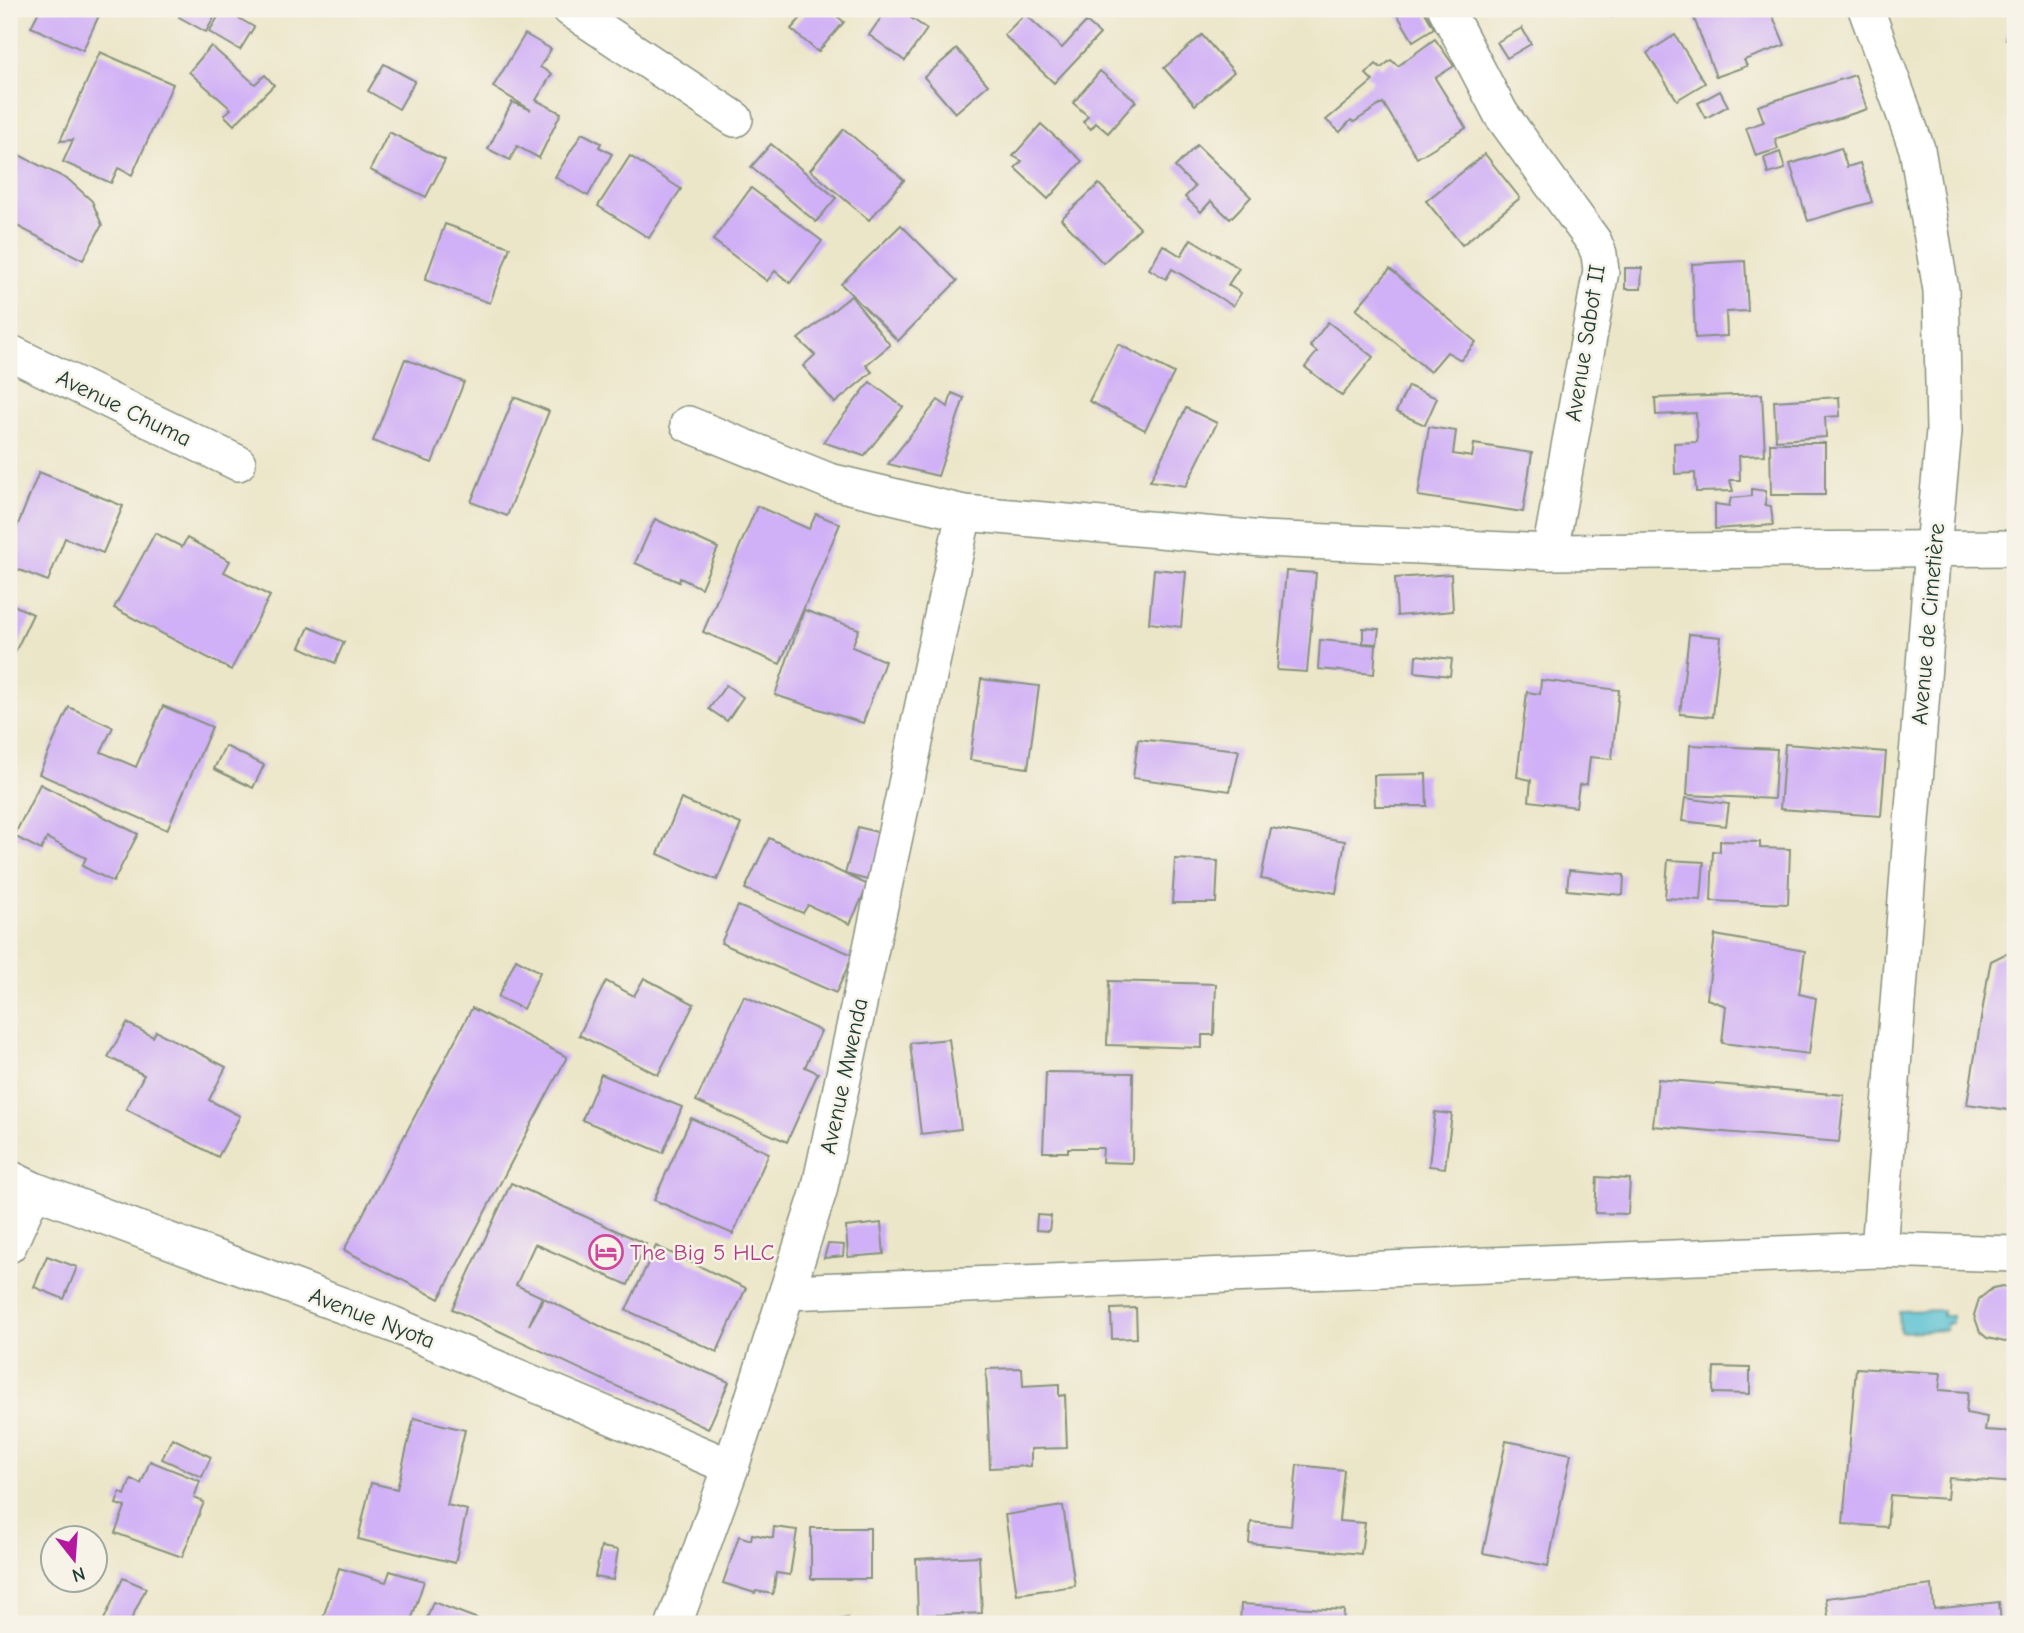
<svg xmlns="http://www.w3.org/2000/svg" width="2024" height="1633" font-family="'Comic Neue',sans-serif">
  <style>
    .water { fill: #55c0d1; stroke: #3a7e82; stroke-width: 2 }
    .building { fill: #d0b0f6 }
    .lines { fill: none; stroke-linecap: round; stroke-linejoin: round }
    .minor-casing { stroke: #86927e; stroke-width: 38 }
    .minor { stroke: #fff; stroke-width: 35 }
    .labels { text-anchor: middle; dominant-baseline: central; stroke-width: 5; stroke-linejoin: round; paint-order: stroke }
    .street-label { font-size: 23px; fill: #1f3d34; stroke: #f7f3e8 }
    .hotel-label { font-size: 23px; fill: #b23c85; stroke: #f7f3e8; text-anchor: start }
  </style>
  <rect width="100%" height="100%" fill="#f7f3e8"/>
  <filter id="ink" filterUnits="userSpaceOnUse"><feTurbulence type="fractalNoise" baseFrequency=".0143" numOctaves="2"/><feDisplacementMap in="SourceGraphic" scale="14" xChannelSelector="R" yChannelSelector="G"/><feConvolveMatrix kernelMatrix="1 2 1 2 8 2 1 2 1" color-interpolation-filters="sRGB"/></filter>
  <filter id="wash" filterUnits="userSpaceOnUse"><feTurbulence type="fractalNoise" baseFrequency=".00686" numOctaves="4" result="noise"/><feDisplacementMap in="SourceGraphic" scale="28" xChannelSelector="R" yChannelSelector="G"/><feGaussianBlur stdDeviation="1.57" result="paint"/><feColorMatrix in="noise" values="0 0 0 0 0 0 0 0 0 0 0 0 0 0 0 0 0 1.4 0 .05"/><feComposite in="paint" operator="in"/></filter>
  <g filter="url(#wash)">
    <rect width="100%" height="100%" fill="#ece6c9"/>
    <path class="water" d="M1943,1310V1316H1952V1323L1946,1324V1330L1900,1332L1899,1311Z"/>
    <g id="blocks">
      <g class="building">
        <path d="M40,9H102L83,50L31,27Z"/>
        <path d="M184,9H219L206,32L179,17Z"/>
        <path d="M223,9L254,27L240,50L209,32Z"/>
        <path d="M809,9H829L844,22L818,52L791,29Z"/>
        <path d="M887,9H898L927,29L905,61L869,35Z"/>
        <path d="M1394,9H1423L1434,28L1413,41Z"/>
        <path d="M1609,9H1630L1613,17Z"/>
        <path d="M1721,9H1725V11L1730,9H1779L1771,12L1785,45L1744,60L1747,66L1716,77L1694,18Z"/>
        <path d="M2010,9H2015V40L2006,39Z"/>
        <path d="M1025,14L1062,48L1086,22L1100,34L1054,83L1004,35Z"/>
        <path d="M1522,28L1531,44L1507,58L1497,42Z"/>
        <path d="M525,34L551,49L540,67L552,74L536,100L561,113L539,158L517,146L510,160L488,149L512,102L531,110L493,87Z"/>
        <path d="M1202,35L1234,72L1195,105L1164,68Z"/>
        <path d="M1675,35L1705,83L1677,100L1647,53Z"/>
        <path d="M1435,39L1454,66L1435,78L1466,128L1417,158L1383,103L1354,122L1351,120L1340,132L1326,120L1373,81L1366,74L1376,64L1381,68L1391,60L1398,66Z"/>
        <path d="M211,46L255,84L265,75L274,85L234,125L224,115L231,109L189,72Z"/>
        <path d="M957,49L988,85L955,113L924,77Z"/>
        <path d="M100,52L173,84L132,175L118,168L111,183L63,162L73,140L60,141Z"/>
        <path d="M384,64L415,81L399,109L368,91Z"/>
        <path d="M1100,71L1136,101L1108,133L1096,123L1091,129L1083,122L1088,116L1073,103Z"/>
        <path d="M1855,75L1867,109L1775,139L1778,149L1756,156L1746,128L1764,122L1758,106Z"/>
        <path d="M1720,91L1728,106L1706,118L1698,103Z"/>
        <path d="M1041,124L1082,161L1048,199L1015,168L1022,161L1013,156Z"/>
        <path d="M844,129L904,180L869,220L810,170Z"/>
        <path d="M389,132L445,160L426,197L370,170Z"/>
        <path d="M582,133L601,143L599,147L612,154L588,196L555,177Z"/>
        <path d="M771,144L836,198L816,222L751,167Z"/>
        <path d="M1197,145L1251,197L1230,219L1211,201L1201,212L1185,197L1195,187L1175,167Z"/>
        <path d="M1841,148L1847,167L1860,163L1872,202L1808,221L1790,164Z"/>
        <path d="M9,150L69,180L92,201L102,225L83,260L9,222Z"/>
        <path d="M1780,152L1785,169L1768,174L1764,158Z"/>
        <path d="M1485,154L1520,198L1462,245L1426,201Z"/>
        <path d="M630,156L681,189L649,238L598,206Z"/>
        <path d="M1099,184L1140,228L1103,263L1061,219Z"/>
        <path d="M751,188L822,241L790,283L775,271L767,281L713,240Z"/>
        <path d="M445,224L510,247L490,303L425,280Z"/>
        <path d="M901,225L957,281L898,341L841,284Z"/>
        <path d="M1191,239L1239,268L1228,285L1241,293L1233,306L1172,269L1166,279L1149,269L1163,245L1181,256Z"/>
        <path d="M1745,261L1748,311L1726,312L1727,336L1695,338L1692,264Z"/>
        <path d="M1625,268H1642L1641,289H1625Z"/>
        <path d="M1390,269L1476,342L1461,360L1447,352L1430,372L1356,309Z"/>
        <path d="M851,296L890,345L866,365L872,372L835,403L803,366L815,355L798,339Z"/>
        <path d="M1328,322L1373,357L1342,396L1305,367L1317,352L1310,346Z"/>
        <path d="M1118,344L1174,373L1145,430L1089,401Z"/>
        <path d="M405,359L464,382L432,463L373,441Z"/>
        <path d="M870,382L903,407L864,456L823,442Z"/>
        <path d="M1408,386L1437,398L1425,425L1396,412Z"/>
        <path d="M952,393L964,398L938,476L888,464L938,400L948,407Z"/>
        <path d="M1762,394L1765,455L1739,456L1740,480H1730L1733,491L1696,492L1695,473L1675,474L1674,443L1697,442L1696,413L1656,415L1655,398Z"/>
        <path d="M514,397L549,411L507,516L471,502Z"/>
        <path d="M1839,397L1840,416L1825,417L1826,437L1776,440L1774,401Z"/>
        <path d="M1186,408L1217,423L1186,486L1150,481Z"/>
        <path d="M1429,427L1456,431L1453,454L1472,457L1474,444L1532,453L1523,512L1418,496Z"/>
        <path d="M1770,443H1825V495H1771Z"/>
        <path d="M39,472L123,506L103,553L65,538L48,581L9,566V547Z"/>
        <path d="M1752,489L1766,491L1765,505L1771,506L1773,525L1715,529V504L1729,506L1731,498L1752,496Z"/>
        <path d="M757,506L809,529L816,514L840,524L780,664L703,632Z"/>
        <path d="M655,519L718,548L701,588L680,578L679,582L635,563Z"/>
        <path d="M155,533L182,547L187,538L230,561L224,572L270,596L231,670L114,608Z"/>
        <path d="M1154,569L1186,572L1181,627L1149,623Z"/>
        <path d="M1286,571L1316,573L1307,672L1277,670Z"/>
        <path d="M1451,574L1453,611L1397,616L1395,578Z"/>
        <path d="M9,603L33,614L9,665Z"/>
        <path d="M804,610L859,629L852,647L885,661L863,723L775,695Z"/>
        <path d="M309,627L344,642L335,663L300,647Z"/>
        <path d="M1363,628L1379,629L1377,644L1363,643Z"/>
        <path d="M1689,634L1721,637L1713,717L1680,714Z"/>
        <path d="M1320,640L1376,645L1374,674L1318,669Z"/>
        <path d="M1416,655L1452,659L1450,676L1415,672Z"/>
        <path d="M981,679L1039,686L1028,768L970,760Z"/>
        <path d="M1541,680L1619,690L1612,759L1590,757L1587,784L1579,785L1576,807L1529,801L1531,780L1517,777L1527,692L1540,694Z"/>
        <path d="M726,685L743,697L727,721L709,709Z"/>
        <path d="M163,706L212,727L167,830L39,774L69,707L113,727L101,752L136,767Z"/>
        <path d="M1138,739L1239,750L1230,791L1133,778Z"/>
        <path d="M1785,744L1886,752L1881,816L1780,809Z"/>
        <path d="M1690,745L1777,749L1774,799L1687,795Z"/>
        <path d="M225,746L264,765L253,788L214,769Z"/>
        <path d="M1426,774L1427,806H1375L1374,775Z"/>
        <path d="M40,784L138,834L113,882L82,866L86,858L47,838L41,850L14,836Z"/>
        <path d="M1685,798L1729,804L1726,826L1682,821Z"/>
        <path d="M681,799L741,824L717,880L658,854Z"/>
        <path d="M858,827L884,834L871,881L845,874Z"/>
        <path d="M1271,828L1345,841L1336,893L1261,879Z"/>
        <path d="M769,838L868,885L850,924L808,905L803,913L745,889Z"/>
        <path d="M1720,841L1760,842V848L1790,849L1788,904L1711,901L1713,851L1720,852Z"/>
        <path d="M1175,859L1218,861L1216,903H1172Z"/>
        <path d="M1668,860L1704,862L1701,900L1665,898Z"/>
        <path d="M1569,870L1624,875L1623,895L1567,890Z"/>
        <path d="M738,906L853,955L836,993L721,943Z"/>
        <path d="M1715,935L1805,951L1799,994L1816,998L1809,1054L1722,1043L1726,1006L1707,999Z"/>
        <path d="M2005,954L2015,956V1111L1967,1104L1989,970L1991,961Z"/>
        <path d="M516,959L540,972L523,1009L498,997Z"/>
        <path d="M644,978L694,1004L658,1075L579,1035L606,981L634,996Z"/>
        <path d="M1109,981L1216,984L1214,1035H1202V1048L1107,1045Z"/>
        <path d="M744,996L821,1031L805,1067L818,1073L787,1142L696,1101Z"/>
        <path d="M472,1008L567,1057L439,1299L344,1250Z"/>
        <path d="M127,1023L153,1037L156,1031L226,1067L209,1100L240,1116L218,1157L126,1109L144,1075L108,1057Z"/>
        <path d="M949,1039L961,1129L921,1134L910,1043Z"/>
        <path d="M1046,1072L1133,1073L1132,1163L1102,1162L1103,1148H1068V1152H1043Z"/>
        <path d="M601,1074L682,1107L663,1153L582,1120Z"/>
        <path d="M1658,1079L1844,1095L1839,1142L1653,1126Z"/>
        <path d="M1435,1112L1452,1114L1445,1168L1429,1166Z"/>
        <path d="M691,1118L769,1153L733,1234L654,1200Z"/>
        <path d="M1597,1177L1630,1179L1628,1214L1595,1213Z"/>
        <path d="M511,1183L646,1244L628,1285L535,1244L516,1285L542,1297L529,1325L544,1298L608,1330L729,1382L708,1429L452,1309Z"/>
        <path d="M1037,1215L1051,1216L1049,1231L1036,1230Z"/>
        <path d="M881,1223L884,1254L848,1257L846,1227Z"/>
        <path d="M828,1244L844,1245L843,1256L824,1258Z"/>
        <path d="M656,1246L746,1288L717,1352L626,1310Z"/>
        <path d="M47,1256L77,1267L64,1299L34,1287Z"/>
        <path d="M2003,1286L2015,1290V1339L2005,1342L1987,1338L1980,1332L1974,1315L1979,1299L1993,1288Z"/>
        <path d="M1136,1308L1137,1338L1112,1339L1111,1309Z"/>
        <path d="M1714,1367L1750,1368V1394L1713,1393Z"/>
        <path d="M1022,1368L1023,1386L1059,1384V1396L1065,1395L1067,1448L1031,1449V1466L990,1468L986,1369Z"/>
        <path d="M1856,1368L1941,1373L1939,1390L1968,1392L1966,1413L1987,1417L1985,1430L2015,1432V1483L1949,1478L1947,1499L1890,1495L1887,1527L1843,1524Z"/>
        <path d="M414,1418L465,1430L447,1505L467,1510L455,1563L358,1539L371,1483L397,1489Z"/>
        <path d="M172,1438L211,1457L202,1477L162,1459Z"/>
        <path d="M1506,1441L1571,1454L1548,1566L1483,1553Z"/>
        <path d="M150,1461L200,1481L194,1498L204,1502L182,1557L115,1533L125,1507L116,1504L120,1492L125,1495L131,1479L141,1484Z"/>
        <path d="M1297,1465L1344,1470L1339,1521L1365,1523L1361,1554L1249,1543L1251,1522L1291,1526Z"/>
        <path d="M1063,1506L1075,1586L1017,1594L1005,1515Z"/>
        <path d="M774,1527L797,1530L790,1575L776,1573L773,1594L756,1591L755,1593L723,1583L739,1536L751,1540L752,1534L773,1538Z"/>
        <rect x="811" y="1528" width="59" height="51"/>
        <path d="M601,1547L618,1550L613,1580L595,1577Z"/>
        <path d="M979,1556L982,1613L918,1616L916,1559Z"/>
        <path d="M339,1568L386,1582L390,1571L424,1581L410,1624H321Z"/>
        <path d="M123,1578L146,1588L129,1624H102Z"/>
        <path d="M1932,1585L1934,1609L1999,1602L2001,1624H1829L1826,1598Z"/>
        <path d="M433,1602L491,1624H425Z"/>
        <path d="M1241,1604L1344,1610L1343,1624H1240Z"/>
        <path d="M848,1618L850,1624H822V1623Z"/>
      </g>
    </g>
  </g>
  <g filter="url(#ink)">
    <use href="#blocks" fill-opacity="0" stroke="#86927e" stroke-width="2"/>
    <g class="lines">
      <g class="minor-casing">
        <g id="minor">
          <path d="M570,9L735,119"/>
          <path d="M1446,9L1501,114L1594,242L1599,254L1601,271L1550,552"/>
          <path d="M1866,9L1917,149L1941,290L1944,431L1933,548L1879,1250"/>
          <path d="M9,352L238,463"/>
          <path d="M688,424L829,481L964,513L1263,539L1550,552L2015,548"/>
          <path d="M9,1178L34,1190L392,1324L731,1467"/>
          <path d="M9,1245L34,1190"/>
          <path d="M787,1292L1879,1250L2015,1254"/>
          <path d="M674,1624L731,1467L819,1191L964,513"/>
        </g>
      </g>
      <use href="#minor" class="minor"/>
    </g>
  </g>
  <defs>
    <g id="hotel-ring" transform="scale(1.75)"><circle r="9.5" fill="#f7f3e8" stroke="#d1479c" stroke-width="1.5"/><path d="M-6-4.5h1.5V1H6V5H4.5V3h-9V5H-6ZM-4 0a1.8 1.8 0 1 1 3.6 0ZM.5 0V-2.5h3Q6-2.5 6 0Z" fill="#d1479c"/></g>
  </defs>
  <g fill-rule="evenodd">
    <use href="#hotel-ring" x="606" y="1252"/>
  </g>
  <g class="labels">
    <g class="street-label">
      <text transform="translate(1585 343) rotate(-81)">Avenue Sabot II</text>
      <text transform="translate(124 408) rotate(26)">Avenue Chuma</text>
      <text transform="translate(1928 624) rotate(-85)">Avenue de Cimetière</text>
      <text transform="translate(844 1076) rotate(-78)">Avenue Mwenda</text>
      <text transform="translate(372 1318) rotate(21)">Avenue Nyota</text>
    </g>
    <g class="hotel-label">
      <text x="630" y="1252">The Big 5 HLC</text>
    </g>
  </g>
  <rect width="2024" height="1633" fill="none" stroke="#f7f3e8" stroke-width="35"/>
  <g transform="translate(74 1559) rotate(163)"><circle r="33" fill="#f7f3e8" stroke="#a1aaa0" stroke-width="2"/>
  <path d="M0-5L12 26L0 18L-12 26Z" fill="#b5179e"/>
  <text y="-10" font-size="19" font-weight="bold" text-anchor="middle" fill="#1f3d34">N</text>
  </g>
</svg>
